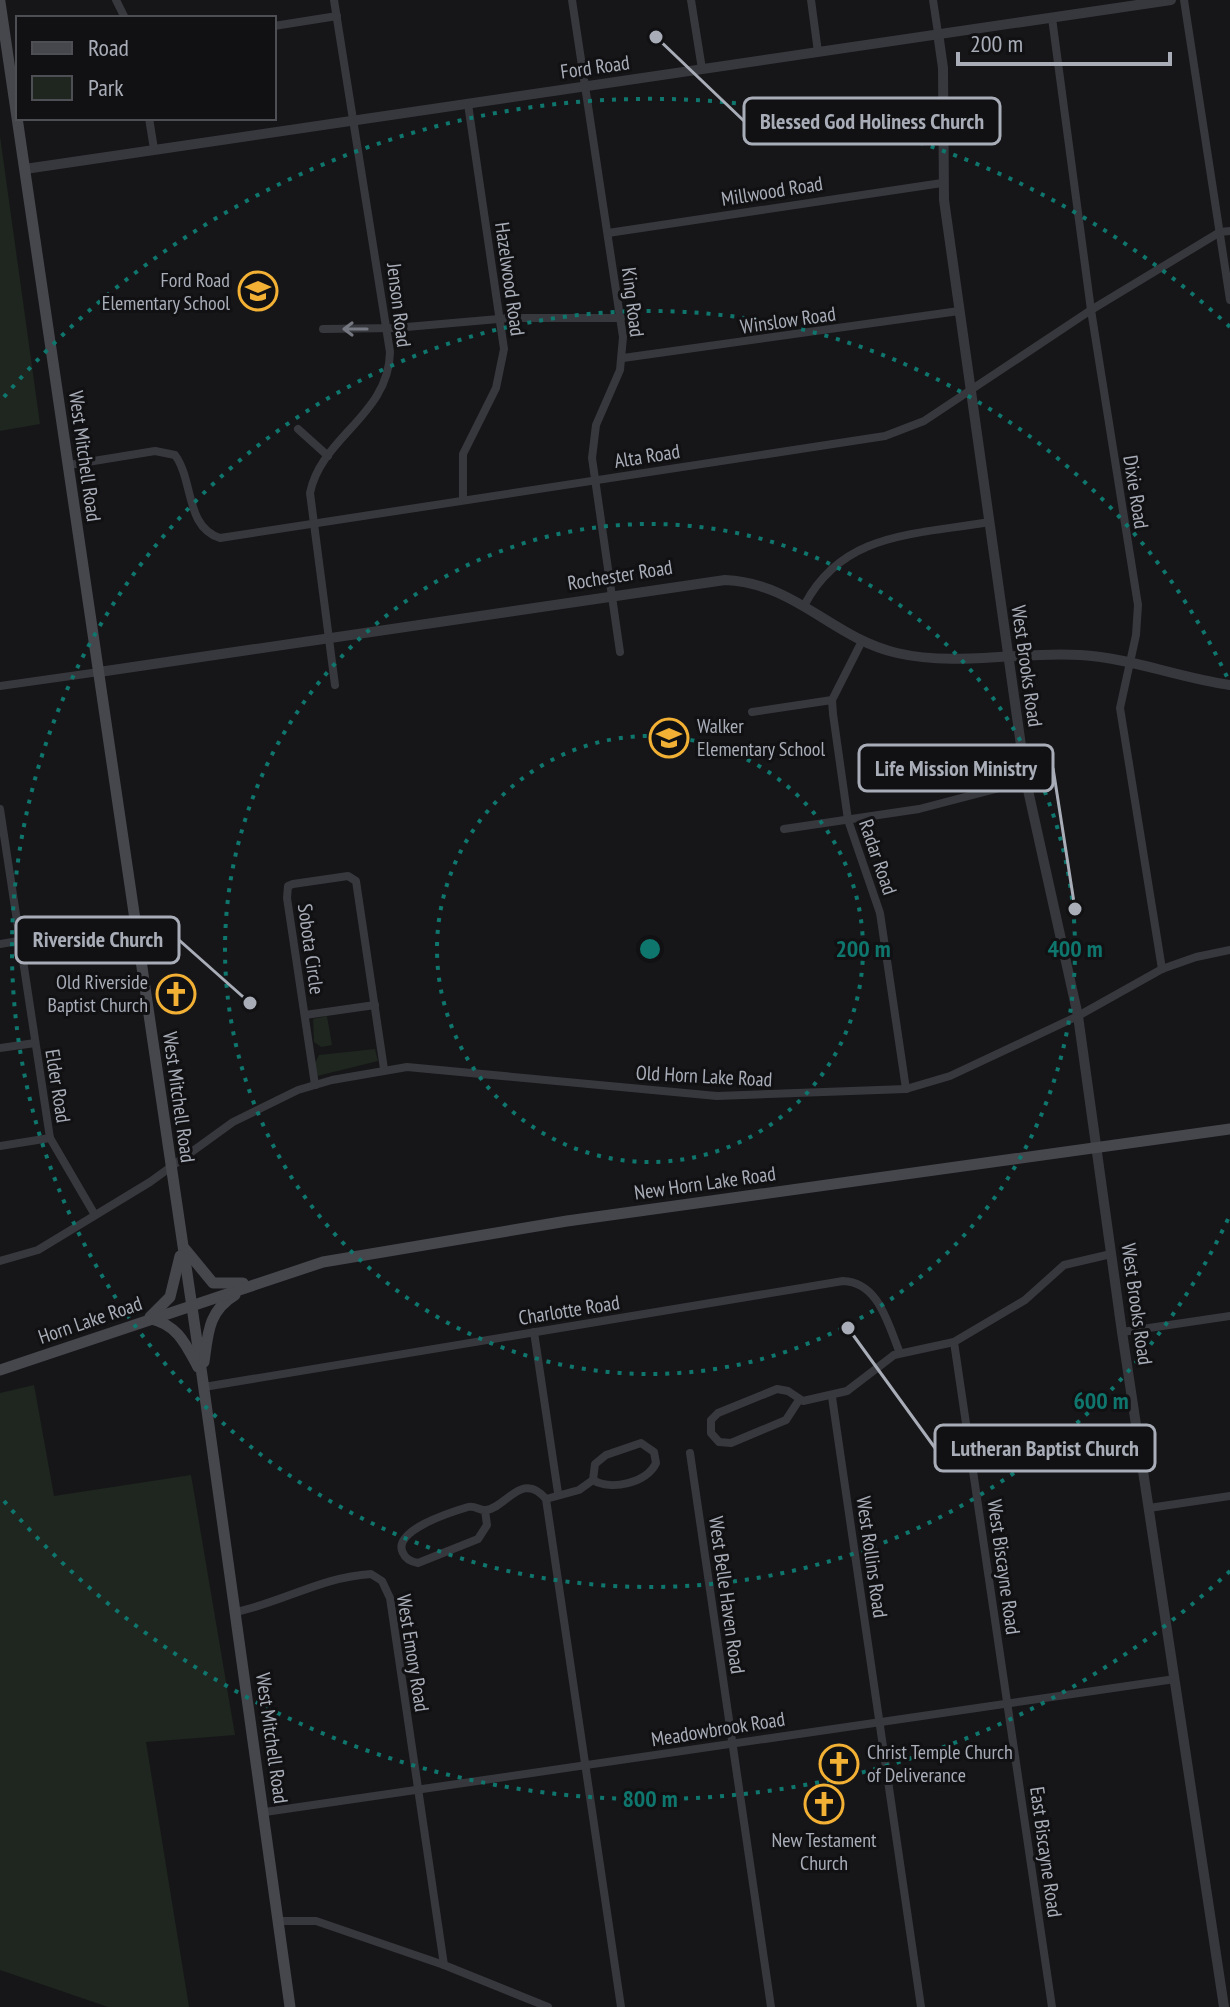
<svg xmlns="http://www.w3.org/2000/svg" width="1230" height="2007" font-family="'PT Sans Narrow',sans-serif">
  <style>
    .green { fill: #1e261f }
    .lines { fill: none; stroke-linecap: round; stroke-linejoin: round }
    .minor { stroke: #37383d; stroke-width: 8 }
    .tertiary { stroke: #37383d; stroke-width: 10 }
    .secondary { stroke: #45474d; stroke-width: 11 }
    .oneway { stroke: #757881 }
    .ring { fill: none; stroke: #0f766e; stroke-width: 4; stroke-dasharray: 4 8 }
    .labels { text-anchor: middle; dominant-baseline: central; stroke-width: 6; stroke-linejoin: round; paint-order: stroke }
    .street-label { font-size: 20px; fill: #a8adb8; stroke: #111113 }
    .poi-label { font-size: 20px; fill: #a8adb8; stroke: #111113; text-anchor: end }
    .centre { fill: #0f766e; stroke: #111113; stroke-width: 4 }
    .ring-label { font-size: 24px; text-anchor: middle; font-weight: bold; fill: #0f766e; stroke: #111113; stroke-width: 6; stroke-linejoin: round; paint-order: stroke }
    .leader { fill: none; stroke: #a8adb8; stroke-width: 3 }
    .callout-dot { fill: #a8adb8; stroke: #111113; stroke-width: 3 }
    .callout { fill: #111113; stroke: #a8adb8; stroke-width: 3 }
    .callout-label { font-size: 22px; text-anchor: middle; font-weight: bold; fill: #a8adb8 }
  </style>
  <rect width="100%" height="100%" fill="#161618"/>
  <g class="green">
    <path d="M0,136L40,424L0,431Z"/>
    <path d="M327,1016L332,1045L321,1047L314,1042L313,1019Z"/>
    <path d="M375,1049L378,1061L317,1076L315,1063L319,1055Z"/>
    <path d="M34,1385L54,1496L191,1475L235,1735L146,1742L189,2007H108L0,1970V1393Z"/>
  </g>
  <g class="lines">
    <g class="minor">
      <path d="M116,0L125,18"/>
      <path d="M334,0L390,352C389,415 321,437 310,493L335,685"/>
      <path d="M572,0L623,337L620,370L596,425L592,458L620,652"/>
      <path d="M691,0L702,69"/>
      <path d="M811,0L818,52"/>
      <path d="M933,0L938,33"/>
      <path d="M1184,0L1230,300"/>
      <path d="M1052,18L1091,310L1138,605L1136,635L1120,708L1162,969"/>
      <path d="M274,26L337,16"/>
      <path d="M149,118L154,149"/>
      <path d="M608,233L942,183"/>
      <path d="M323,329L395,328L511,318H621"/>
      <path d="M623,358L959,311"/>
      <path d="M298,429L328,456"/>
      <path d="M69,465L155,451L175,455C194,481 185,527 220,538L885,436L924,421L1091,310L1220,232L1230,231"/>
      <path d="M463,499V454L496,388L504,349L468,104"/>
      <path d="M805,604C844,531 916,535 989,522"/>
      <path d="M862,641L832,700L833,714L848,820L880,913L906,1089"/>
      <path d="M0,686L99,672"/>
      <path d="M752,712L832,700"/>
      <path d="M0,809L50,1138L95,1215"/>
      <path d="M784,829L919,809L1026,781"/>
      <path d="M0,944L135,921"/>
      <path d="M305,1015L375,1005"/>
      <path d="M0,1048L35,1043"/>
      <path d="M315,1085L287,898L288,886L293,884L348,876L356,881L384,1069"/>
      <path d="M0,1146L50,1138"/>
      <path d="M0,1261L38,1250L150,1182L233,1122L298,1090L332,1080L407,1067L717,1096L906,1089L950,1076L1078,1016L1162,969L1196,957L1230,950"/>
      <path d="M534,1332L558,1493"/>
      <path d="M1122,1332L1230,1316"/>
      <path d="M954,1342L1052,2007"/>
      <path d="M204,1387L843,1281C879,1282 888,1325 900,1353"/>
      <path d="M832,1397L921,2007"/>
      <path d="M799,1400L786,1420L731,1443L719,1442L711,1433V1420L718,1413L777,1389L788,1391L803,1401L847,1391L894,1355L954,1342L1025,1300L1064,1265L1111,1254"/>
      <path d="M690,1453L771,2007"/>
      <path d="M546,1499L621,2007"/>
      <path d="M1149,1508L1230,1496"/>
      <path d="M485,1510L487,1525L478,1539L418,1563C412,1562 406,1560 403,1553C391,1531 451,1512 468,1507C475,1505 480,1511 486,1510C506,1508 522,1470 546,1499L579,1490L593,1480L595,1464L606,1455L641,1443L654,1452L656,1463C647,1483 611,1491 593,1480"/>
      <path d="M236,1612C283,1602 322,1577 371,1574L382,1581L390,1598L444,1965"/>
      <path d="M265,1812L1175,1679"/>
      <path d="M280,1921H316L444,1965L548,2007"/>
    </g>
    <g class="tertiary">
      <path d="M938,33L943,68L944,200L1026,781L1078,1016L1122,1332L1224,2007"/>
      <path d="M25,169L1171,0"/>
      <path d="M99,672L725,580C796,583 832,638 897,653C957,667 1020,651 1080,655C1131,658 1180,678 1230,685"/>
    </g>
    <g class="secondary">
      <path d="M0,2L202,1375L290,2007"/>
      <path d="M185,1249L213,1283H243"/>
      <path d="M150,1317L170,1297L180,1256"/>
      <path d="M151,1319C178,1325 186,1345 198,1367"/>
      <path d="M204,1362C208,1334 208,1311 235,1295"/>
      <path d="M0,1370L323,1262L567,1221L1230,1129"/>
    </g>
  </g>
  <defs><path id="oneway-shaft" d="M-6 0H5M1.5-3L5.5 0L1.5 3" fill="none" stroke-width="1.6" stroke-linecap="round" stroke-linejoin="round" transform="scale(2)"/></defs>
  <use class="oneway" href="#oneway-shaft" transform="translate(355 329) rotate(180)"/>
  <g class="ring">
    <circle cx="650" cy="949" r="213"/>
    <circle cx="650" cy="949" r="425"/>
    <path d="M1228 1219A638 638 0 1 1 1228 679"/>
    <path d="M1230 1571A850 850 0 0 1 4 1501M4 397A850 850 0 0 1 1230 327"/>
  </g>
  <defs>
    <g id="school-ring" transform="scale(2)"><circle r="9.5" fill="#111113" stroke="#f2b134" stroke-width="1.5"/><path d="M0-5L7-2L0 1L-7-2ZM-4 1L0 2.5L4 1V4Q0 6-4 4Z" fill="#f2b134"/></g>
    <g id="church-ring" transform="scale(2)"><circle r="9.5" fill="#111113" stroke="#f2b134" stroke-width="1.5"/><path d="M-1.2-6h2.4v3.5h3.3v2.4h-3.3V6h-2.4V-.1h-3.3v-2.4h3.3Z" fill="#f2b134"/></g>
  </defs>
  <g fill-rule="evenodd">
    <use href="#school-ring" x="258" y="291"/>
    <use href="#school-ring" x="669" y="738"/>
    <use href="#church-ring" x="176" y="994"/>
    <use href="#church-ring" x="839" y="1764"/>
    <use href="#church-ring" x="824" y="1804"/>
  </g>
  <g class="labels">
    <g class="street-label">
      <text transform="translate(595 67) rotate(-8)">Ford Road</text>
      <text transform="translate(772 191) rotate(-9)">Millwood Road</text>
      <text transform="translate(510 279) rotate(82)">Hazelwood Road</text>
      <text transform="translate(633 302) rotate(83)">King Road</text>
      <text transform="translate(399 305) rotate(83)">Jenson Road</text>
      <text transform="translate(788 320) rotate(-8)">Winslow Road</text>
      <text transform="translate(85 456) rotate(82)">West Mitchell Road</text>
      <text transform="translate(647 456) rotate(-9)">Alta Road</text>
      <text transform="translate(1136 492) rotate(81)">Dixie Road</text>
      <text transform="translate(620 575) rotate(-9)">Rochester Road</text>
      <text transform="translate(1027 666) rotate(82)">West Brooks Road</text>
      <text transform="translate(878 857) rotate(71)">Radar Road</text>
      <text transform="translate(311 949) rotate(82)">Sobota Circle</text>
      <text transform="translate(704 1076) rotate(3)">Old Horn Lake Road</text>
      <text transform="translate(58 1086) rotate(81)">Elder Road</text>
      <text transform="translate(179 1097) rotate(82)">West Mitchell Road</text>
      <text transform="translate(705 1183) rotate(-8)">New Horn Lake Road</text>
      <text transform="translate(1137 1304) rotate(82)">West Brooks Road</text>
      <text transform="translate(569 1310) rotate(-9)">Charlotte Road</text>
      <text transform="translate(90 1320) rotate(-19)">Horn Lake Road</text>
      <text transform="translate(872 1557) rotate(82)">West Rollins Road</text>
      <text transform="translate(1004 1567) rotate(82)">West Biscayne Road</text>
      <text transform="translate(727 1595) rotate(82)">West Belle Haven Road</text>
      <text transform="translate(413 1653) rotate(81)">West Emory Road</text>
      <text transform="translate(718 1729) rotate(-9)">Meadowbrook Road</text>
      <text transform="translate(272 1738) rotate(82)">West Mitchell Road</text>
      <text transform="translate(1046 1852) rotate(82)">East Biscayne Road</text>
    </g>
    <g class="poi-label">
      <text x="230" y="280">Ford Road<tspan x="230" dy="23">Elementary School</tspan></text>
      <text x="697" y="726" text-anchor="start">Walker<tspan x="697" dy="23">Elementary School</tspan></text>
      <text x="148" y="982">Old Riverside<tspan x="148" dy="23">Baptist Church</tspan></text>
      <text x="867" y="1752" text-anchor="start">Christ Temple Church<tspan x="867" dy="23">of Deliverance</tspan></text>
      <text x="824" y="1840" text-anchor="middle">New Testament<tspan x="824" dy="23">Church</tspan></text>
    </g>
  </g>
  <circle cx="650" cy="949" r="12" class="centre"/>
  <g class="ring-label">
    <text x="863" y="957">200 m</text>
    <text x="1075" y="957">400 m</text>
    <text x="1101" y="1409">600 m</text>
    <text x="650" y="1807">800 m</text>
  </g>
  <path class="leader" d="M656 37L744 121M1075 909L1053 768M250 1003L179 940M848 1328L935 1448"/>
  <g class="callout-dot">
    <circle cx="656" cy="37" r="8"/>
    <circle cx="1075" cy="909" r="8"/>
    <circle cx="250" cy="1003" r="8"/>
    <circle cx="848" cy="1328" r="8"/>
  </g>
  <g class="callout">
    <rect x="744" y="98" width="256" height="46" rx="8"/>
    <rect x="859" y="745" width="194" height="46" rx="8"/>
    <rect x="16" y="917" width="163" height="46" rx="8"/>
    <rect x="935" y="1425" width="220" height="46" rx="8"/>
  </g>
  <g class="callout-label">
    <text x="872" y="129">Blessed God Holiness Church</text>
    <text x="956" y="776">Life Mission Ministry</text>
    <text x="98" y="947">Riverside Church</text>
    <text x="1045" y="1456">Lutheran Baptist Church</text>
  </g>
  <rect x="16" y="16" width="260" height="104" fill="#111113" stroke="#4d4f55" stroke-width="2"/>
  <rect x="32" y="42" width="40" height="12" fill="#45474d" stroke="#4d4f55" stroke-width="2"/>
  <text x="88" y="56" font-size="24" fill="#a8adb8">Road</text>
  <rect x="32" y="76" width="40" height="24" fill="#1e261f" stroke="#4d4f55" stroke-width="2"/>
  <text x="88" y="96" font-size="24" fill="#a8adb8">Park</text>
  <path d="M958 52v12h212v-12" fill="none" stroke="#a8adb8" stroke-width="4"/>
  <text x="970" y="52" font-size="24" fill="#a8adb8" stroke="#111113" stroke-width="6" paint-order="stroke">200 m</text>
</svg>
